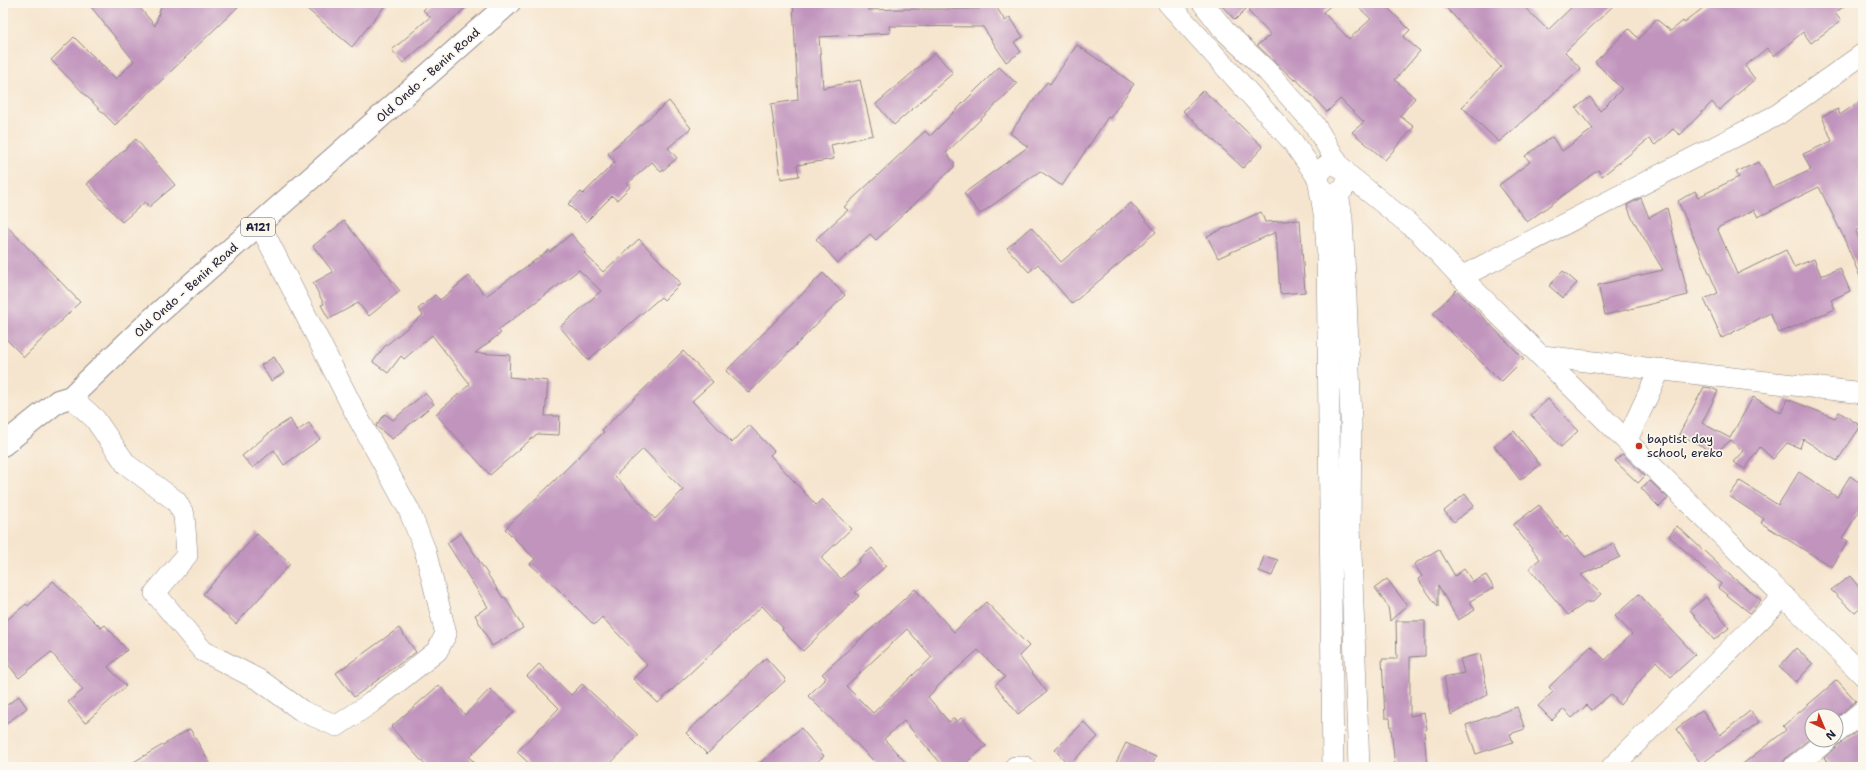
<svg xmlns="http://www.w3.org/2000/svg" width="1866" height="770" font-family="'Shantell Sans',sans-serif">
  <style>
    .building { fill: #c194be; fill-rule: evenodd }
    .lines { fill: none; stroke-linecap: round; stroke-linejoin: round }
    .minor-casing { stroke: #8c8484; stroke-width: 22 }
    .major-casing { stroke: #8c8484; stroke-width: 24 }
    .minor { stroke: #fff; stroke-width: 21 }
    .major { stroke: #fff; stroke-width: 22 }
    .poi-dot { fill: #c8321e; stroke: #fbf7ec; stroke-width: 1.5 }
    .labels { text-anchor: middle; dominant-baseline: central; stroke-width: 3.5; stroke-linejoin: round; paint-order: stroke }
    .shield { fill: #fbf7ec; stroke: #636270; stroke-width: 1 }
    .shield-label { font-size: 11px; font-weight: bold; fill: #22223b }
    .street-label { font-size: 12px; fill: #22223b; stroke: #fbf7ec }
    .poi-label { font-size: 12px; fill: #22223b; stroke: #fbf7ec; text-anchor: start }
  </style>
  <rect width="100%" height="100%" fill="#fbf7ec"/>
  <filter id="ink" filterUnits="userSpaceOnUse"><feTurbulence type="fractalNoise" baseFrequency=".025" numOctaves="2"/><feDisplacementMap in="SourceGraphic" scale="8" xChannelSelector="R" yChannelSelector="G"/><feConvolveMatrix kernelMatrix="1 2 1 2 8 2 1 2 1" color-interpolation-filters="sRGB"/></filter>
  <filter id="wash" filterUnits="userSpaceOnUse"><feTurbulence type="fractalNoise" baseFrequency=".012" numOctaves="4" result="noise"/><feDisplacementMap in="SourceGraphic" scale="16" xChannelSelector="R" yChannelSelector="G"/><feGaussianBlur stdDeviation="0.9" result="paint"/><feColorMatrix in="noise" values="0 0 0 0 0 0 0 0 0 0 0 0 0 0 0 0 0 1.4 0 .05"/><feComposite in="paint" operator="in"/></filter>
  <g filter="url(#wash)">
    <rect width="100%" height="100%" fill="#f6e5ce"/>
    <g id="blocks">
      <g class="building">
        <path d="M88,3H136L155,26L162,3H242L115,125L51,60L74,37L116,79L134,61Z"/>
        <path d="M300,3H387L352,47Z"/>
        <path d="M431,3H471L403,63L392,50L430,17L423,10Z"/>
        <path d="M793,3H868V10L900,9H979L989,3H994L1005,21L1010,17L1023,37L1014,42L1021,52L1006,62L983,27L889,26L890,33L819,37L823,88L860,80L873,135L831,145L834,159L797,165L799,176L781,179L771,104L798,100Z"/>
        <path d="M1219,3H1252L1235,20Z"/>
        <path d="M1257,3H1334L1323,12L1349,39L1371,19L1354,3H1383L1410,30L1403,37L1420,51L1395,80L1415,98L1400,116L1414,127L1385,160L1352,132L1364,122L1340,99L1327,112L1296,79L1295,81L1257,45L1271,35L1248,11Z"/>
        <path d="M1442,3H1520L1548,30L1576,3H1616L1565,52L1581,69L1499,142L1462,107L1501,67Z"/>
        <path d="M1709,3H1848L1835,13L1841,21L1811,43L1803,32L1774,56L1767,48L1745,66L1755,79L1719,110L1712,102L1680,135L1673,129L1655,145L1649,139L1602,176L1598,170L1527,222L1499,185L1530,162L1525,156L1552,137L1562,151L1593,129L1576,108L1590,97L1600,111L1622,89L1595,62L1629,29L1639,39L1656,19L1671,31L1683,21L1684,23Z"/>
        <path d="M1077,45L1134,84L1110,118L1108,117L1062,186L1040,171L980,214L964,193L1028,147L1010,133L1047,82L1050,84Z"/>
        <path d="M935,53L953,73L894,125L876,104Z"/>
        <path d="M999,67L1017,84L946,153L954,162V167L876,240L870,234L838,263L816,239L848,210L844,207L925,131L930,136Z"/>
        <path d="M1203,90L1263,147L1243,168L1183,111Z"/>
        <path d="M1863,99V227L1856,231L1863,250V284L1843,236L1819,187L1758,217L1754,210L1717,228L1737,274L1786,250L1794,267L1814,259L1821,276L1840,268L1850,291L1831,300L1835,309L1779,333L1770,313L1722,338L1704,299L1718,293L1678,201L1695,191L1698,197L1739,177L1736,172L1759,162L1772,188L1811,170L1803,154L1832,141L1822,116L1838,109L1840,115Z"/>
        <path d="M669,101L691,128L668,148L677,158L661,172L652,162L627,184L630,187L617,200L612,196L586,222L568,204L581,192L583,194L615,162L608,153Z"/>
        <path d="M136,139L175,185L149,207L145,202L122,222L87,184Z"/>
        <path d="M1641,198L1649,218L1667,208L1688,295L1605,315L1598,285L1663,270L1632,218L1627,205Z"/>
        <path d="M1131,203L1156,232L1072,304L1038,264L1029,272L1007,248L1031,227L1061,262Z"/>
        <path d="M1261,212L1265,222L1300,220L1305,292L1280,294L1276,232L1218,258L1207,236Z"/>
        <path d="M344,221L400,291L369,316L358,303L329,319L321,305L324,304L313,283L333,272L313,246Z"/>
        <path d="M3,222L80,302L24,357L3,336Z"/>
        <path d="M571,234L586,251L584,253L603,272L639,239L681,283L664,300L661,297L588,360L560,327L601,291L579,270L498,330L501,333L475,353L510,355L509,377L548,381L545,416H560L559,435L537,434L490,475L436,414L470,384L432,335L404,359L401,356L388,373L373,362L384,347L423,315L418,309L435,295L440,300L469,276L486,296L549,250L550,252Z"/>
        <path d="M1563,271L1577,283L1563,298L1549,286Z"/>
        <path d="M823,273L845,295L749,393L726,371Z"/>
        <path d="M1456,290L1524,359L1501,382L1433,314Z"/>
        <path d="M683,351L713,382L692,401L732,443L749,425L774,451L770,455L816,505L822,499L851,529L821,558L841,579L860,561L859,559L872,548L886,566L855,593L859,596L803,651L782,630L783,628L762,606L658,703L633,679L647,665L602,617L594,625L559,590L530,564L535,559L505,529L604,432L602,430ZM643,449L683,490L655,519L615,476Z"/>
        <path d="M274,357L284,373L271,381L261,365Z"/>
        <path d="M1704,387L1711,388L1718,391L1702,423L1730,438L1753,397L1781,413L1787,399L1835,418L1839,412L1861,426L1837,461L1803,439L1800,448L1787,443L1773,459L1760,447L1745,469L1733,462L1743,451L1731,440L1715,453L1679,434Z"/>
        <path d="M425,393L434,404L392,439L376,426L385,414L393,420Z"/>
        <path d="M1548,399L1578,431L1561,447L1531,415Z"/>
        <path d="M290,419L297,431L309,423L320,439L284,465L274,450L253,468L242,456L273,430Z"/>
        <path d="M1514,431L1540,465L1520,480L1494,446Z"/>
        <path d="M1622,454L1645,476L1638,483L1615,461Z"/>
        <path d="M1799,472L1837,497L1850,476L1863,485V506L1842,538L1848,541L1832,567L1761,523L1764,519L1729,496L1740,481L1778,505Z"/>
        <path d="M1650,481L1668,498L1659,507L1641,488Z"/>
        <path d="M1465,494L1474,506L1454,522L1444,511Z"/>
        <path d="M1539,505L1565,538L1567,536L1585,557L1614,544L1620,557L1581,575L1601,594L1593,602H1587L1568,615L1529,568L1540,559L1513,525Z"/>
        <path d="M1677,526L1731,576L1761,600L1750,613L1718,588L1721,584L1669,536Z"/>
        <path d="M461,533L503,598L505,597L523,628L492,646L475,615L488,607L447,543Z"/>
        <path d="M257,534L290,564L236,624L203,594Z"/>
        <path d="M1439,549L1455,576L1464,569L1473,582L1486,575L1494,588L1470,601L1475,610L1458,620L1438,585V607L1418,579L1422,576L1414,564Z"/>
        <path d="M1264,556L1278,560L1272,576L1259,571Z"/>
        <path d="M1850,576L1863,592V606L1855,613L1831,590Z"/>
        <path d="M1387,579L1407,605L1390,621L1388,606L1375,588Z"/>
        <path d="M53,581L101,628L105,625L127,650L108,667L126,686L85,723L68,702L83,690L51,652L19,678L3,658V623L26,604L28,606Z"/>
        <path d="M915,589L954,632L986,602L1029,646L1019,656L1047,692L1018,714L995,685L1005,677L978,650L939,685L928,697L949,722L954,718L957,722L961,718L986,746L961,767H944L904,721L884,739L910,767H880L808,696L826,678L822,674ZM907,629L932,657L873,713L846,686Z"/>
        <path d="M1639,594L1695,655L1671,677L1656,661L1620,705L1611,694L1592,710L1587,705L1572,718L1564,709L1552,720L1538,706L1553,692L1549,687L1591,646L1605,660L1632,634L1615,616Z"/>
        <path d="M1706,597L1729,628L1714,640L1690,610Z"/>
        <path d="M1396,621H1425V656L1410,657V716L1424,713L1427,729L1424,731L1427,767H1395L1390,718H1385L1382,659H1397Z"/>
        <path d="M399,628L416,652L354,697L336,673Z"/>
        <path d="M1796,648L1813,664L1796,682L1779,667Z"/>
        <path d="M1480,654L1488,694L1451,715L1444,677L1464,673L1460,659Z"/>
        <path d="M766,658L786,680L707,754L686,733Z"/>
        <path d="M539,664L571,695L582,684L638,735L607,767H533L517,752L559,708L527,676Z"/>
        <path d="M1837,680L1856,701L1836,718V716H1812V737L1786,758L1780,767H1739L1786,730L1783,726Z"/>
        <path d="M439,685L465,715L490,689L514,712L469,757L479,767H427L391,727Z"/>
        <path d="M19,696L27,708L3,726V708Z"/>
        <path d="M1517,707L1525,729L1510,734L1513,742L1476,754L1466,725Z"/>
        <path d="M1702,710L1720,735L1750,711L1759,722L1701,764L1676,729Z"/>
        <path d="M1084,722L1098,737L1069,765L1055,750Z"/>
        <path d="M801,728L824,756L811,767H755Z"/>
        <path d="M190,729L212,767H125Z"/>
        <path d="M1859,730L1863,734V767H1834L1824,758L1838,745Z"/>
        <path d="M1126,743L1156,757L1151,767H1114Z"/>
      </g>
    </g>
  </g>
  <g filter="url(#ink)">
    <use href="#blocks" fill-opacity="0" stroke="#8c8484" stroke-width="1"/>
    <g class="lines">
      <g class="minor-casing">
        <g id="minor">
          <path d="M1168,3L1292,141L1318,178"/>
          <path d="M1203,3L1224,30L1268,72L1314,124L1340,167"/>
          <path d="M1347,174L1420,233L1461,277L1863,675"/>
          <path d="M1321,188L1329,194C1356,195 1351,158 1326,166L1319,173L1318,178L1325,219L1327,249L1333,767"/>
          <path d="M1338,193L1342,218L1346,298L1351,419L1350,526L1359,767"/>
          <path d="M1461,277L1777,115L1863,54"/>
          <path d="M1542,356L1863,393"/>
          <path d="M71,397L95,419L126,464L176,501L184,515L187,555L155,593L203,651L261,681L302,711L337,726L371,703L437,651L446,634L425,550L409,510L356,414L260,225"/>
          <path d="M1627,440L1660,369"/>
          <path d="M1836,733L1863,711"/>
          <path d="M1015,767H1025"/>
          <path d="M1612,767L1784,596"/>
          <path d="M1794,767L1827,740"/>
        </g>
      </g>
      <g class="major-casing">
        <path id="major" d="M3,445L58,401L71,397L153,318L509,3"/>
      </g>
      <use href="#minor" class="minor"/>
      <use href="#major" class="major"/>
    </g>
  </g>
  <circle class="poi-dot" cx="1639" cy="446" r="4"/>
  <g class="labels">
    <rect class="shield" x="241" y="218" width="34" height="18" rx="3"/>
    <g class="shield-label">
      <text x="258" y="227">A121</text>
    </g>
    <g class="street-label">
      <text transform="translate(428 75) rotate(-42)">Old Ondo - Benin Road</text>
      <text transform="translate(186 290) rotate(-42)">Old Ondo - Benin Road</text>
    </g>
    <g class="poi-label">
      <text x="1647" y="439">baptist day<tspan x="1647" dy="14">school, ereko</tspan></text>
    </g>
  </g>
  <rect width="1866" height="770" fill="none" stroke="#fbf7ec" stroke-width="16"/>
  <g transform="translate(1824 728) rotate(136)"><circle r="19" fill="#fbf7ec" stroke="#a4a2a5"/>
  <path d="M0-3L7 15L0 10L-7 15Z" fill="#c8321e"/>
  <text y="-6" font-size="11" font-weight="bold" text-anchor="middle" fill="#22223b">N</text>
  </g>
</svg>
